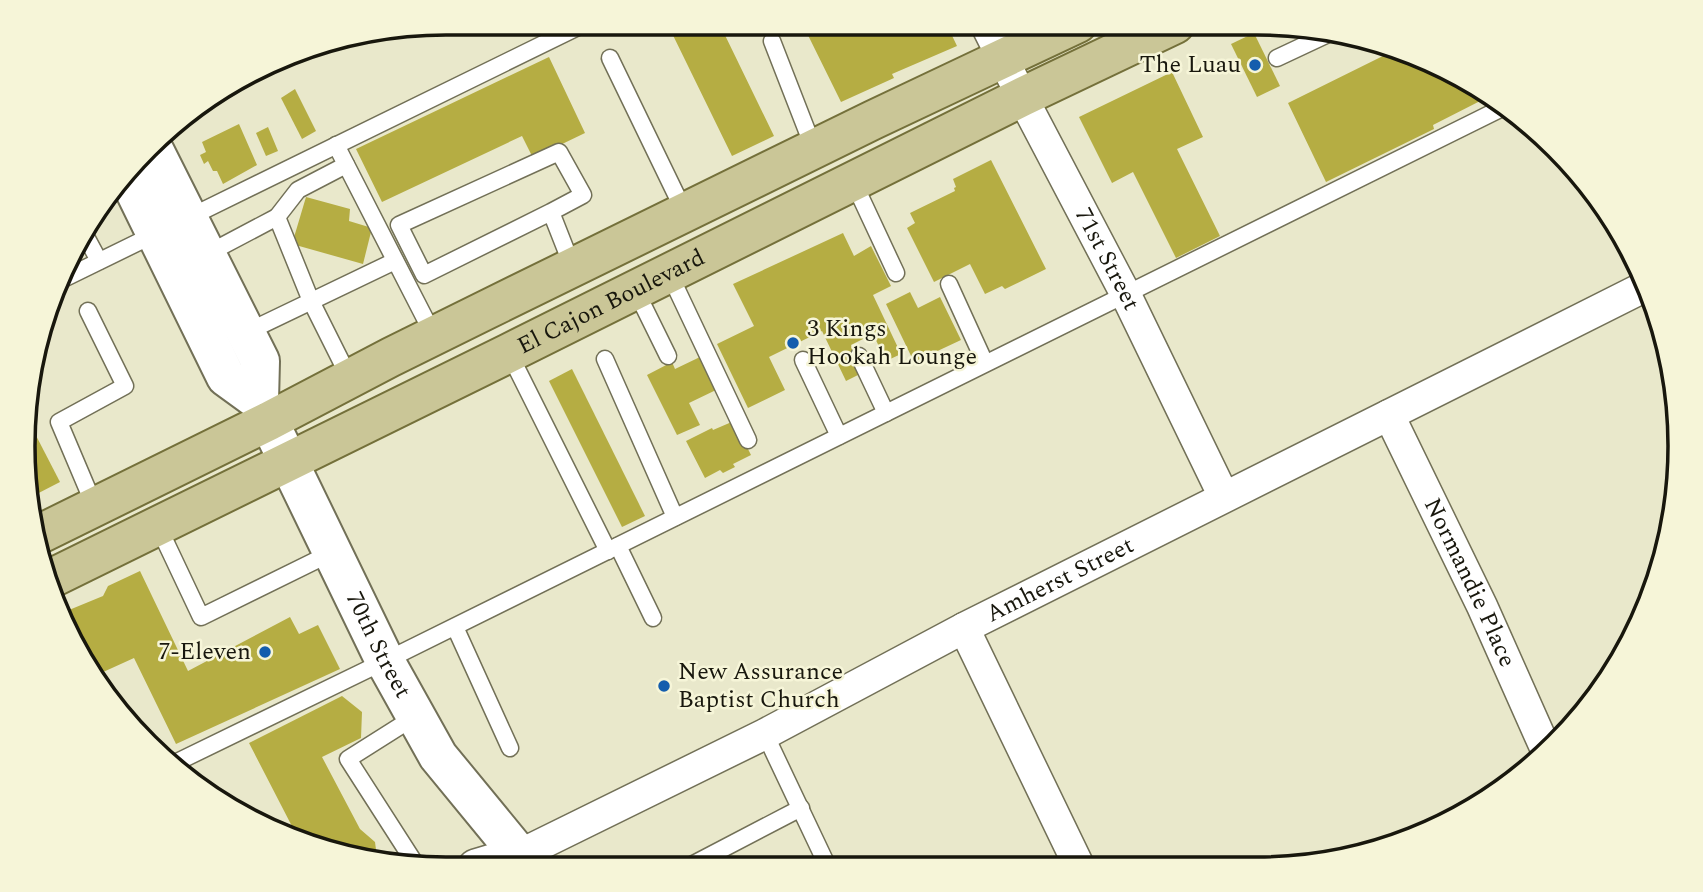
<svg xmlns="http://www.w3.org/2000/svg" width="1703" height="892" font-family="Spectral,serif">
  <style>
    .building { fill: #b5ad43 }
    .lines { fill: none; stroke-linecap: round; stroke-linejoin: round }
    .service-casing { stroke: #727057; stroke-width: 19 }
    .minor-casing { stroke: #727057; stroke-width: 33 }
    .tertiary-casing { stroke: #727057; stroke-width: 40 }
    .secondary-casing { stroke: #727057; stroke-width: 42 }
    .primary-casing { stroke: #74703a; stroke-width: 42 }
    .service { stroke: #fff; stroke-width: 16 }
    .minor { stroke: #fff; stroke-width: 30 }
    .tertiary { stroke: #fff; stroke-width: 37 }
    .secondary { stroke: #fff; stroke-width: 38 }
    .primary { stroke: #cac697; stroke-width: 38 }
    .poi-dot { fill: #145dad; stroke: #f6f5d8; stroke-width: 2.5 }
    .labels { text-anchor: middle; dominant-baseline: central; stroke-width: 5; stroke-linejoin: round; paint-order: stroke }
    .poi-label { font-size: 24px; fill: #18170d; stroke: #f6f5d8; text-anchor: end }
    .street-label { font-size: 24px; fill: #18170d; stroke: #f6f5d8 }
    .rim { fill: none; stroke: #18170d; stroke-width: 3.5 }
  </style>
  <rect width="100%" height="100%" fill="#e9e8cb"/>
  <g class="building">
    <path d="M667,23H733L722,29L774,136L732,156Z"/>
    <path d="M802,23H946L957,46L892,74L894,78L841,102Z"/>
    <path d="M1254,33L1280,86L1257,97L1231,44Z"/>
    <path d="M1391,52L1445,67L1486,98L1433,125L1434,129L1326,182L1288,103Z"/>
    <path d="M549,57L585,133L533,158L522,136L382,202L356,149Z"/>
    <path d="M1172,72L1203,137L1177,149L1220,236L1176,258L1133,172L1112,183L1079,117Z"/>
    <path d="M295,89L316,131L302,139L281,98Z"/>
    <path d="M239,124L257,165L223,184L217,171H213L208,161L204,164L200,155L206,152L202,142Z"/>
    <path d="M268,127L278,151L266,156L256,133Z"/>
    <path d="M991,160L1046,269L1005,289L1002,286L985,294L970,264L934,282L907,228L915,223L910,213L955,191L954,188L956,187L953,179Z"/>
    <path d="M306,197L350,209L349,221L372,228L363,264L292,244Z"/>
    <path d="M843,233L854,256L871,246L891,286L873,295L901,354L886,361L873,334L851,345L864,372L846,381L822,331L769,357L785,390L748,408L717,344L754,326L733,284Z"/>
    <path d="M910,292L918,308L940,297L961,340L914,362L886,304Z"/>
    <path d="M700,357L716,390L689,403L700,425L677,435L647,375L672,362L675,369Z"/>
    <path d="M572,369L645,516L622,527L549,381Z"/>
    <path d="M734,421L751,455L733,464L735,467L723,473L720,470L705,478L686,441L712,428L713,430Z"/>
    <path d="M29,422L60,482L29,498L24,474Z"/>
    <path d="M140,571L188,671L290,617L299,634L318,625L340,669L176,744L134,658L101,673L69,610L103,596L108,586Z"/>
    <path d="M342,696L362,712L361,738L322,757L360,829L375,842L377,857L297,836L249,743Z"/>
  </g>
  <g class="lines">
    <g class="service-casing">
      <g id="service">
        <path d="M772,41L814,149"/>
        <path d="M610,58L685,213"/>
        <path d="M1277,58L1326,35"/>
        <path d="M336,145L434,336"/>
        <path d="M853,181L896,273"/>
        <path d="M551,212L424,275L399,225L559,152L583,195L551,212L573,268"/>
        <path d="M277,217L298,190L346,165"/>
        <path d="M188,218L586,23"/>
        <path d="M84,233L99,261"/>
        <path d="M207,254L277,217L311,301L350,379"/>
        <path d="M669,273L748,440"/>
        <path d="M63,279L155,234"/>
        <path d="M949,284L985,363"/>
        <path d="M635,289L668,356"/>
        <path d="M88,311L125,386L59,422L95,507"/>
        <path d="M245,333L395,261"/>
        <path d="M509,353L608,551"/>
        <path d="M859,356L886,413"/>
        <path d="M605,359L675,517"/>
        <path d="M803,360L839,436"/>
        <path d="M158,526L201,617L333,552"/>
        <path d="M618,546L653,618"/>
        <path d="M55,607L58,612"/>
        <path d="M455,627L510,748"/>
        <path d="M416,716L348,759L418,868"/>
        <path d="M765,734L828,867"/>
        <path d="M173,764L385,661L1500,109"/>
        <path d="M686,868L801,808"/>
      </g>
    </g>
    <g class="minor-casing">
      <g id="minor">
        <path id="s1" d="M985,23L1022,97L1125,293L1224,497"/>
        <path id="s2" d="M1389,415L1482,606L1547,752"/>
        <path d="M964,628L1079,866"/>
        <path id="s3" d="M519,855L765,734L964,628L1644,287"/>
      </g>
    </g>
    <g class="tertiary-casing">
      <path id="tertiary" d="M476,868L519,855"/>
    </g>
    <g class="secondary-casing">
      <g id="secondary">
        <path id="s4" d="M151,150L155,152L260,361L259,401L385,661L438,756L530,868"/>
        <path d="M127,175L226,377L259,401"/>
      </g>
    </g>
    <g class="primary-casing">
      <g id="primary">
        <path d="M38,535L269,421L391,357L486,310L873,120L1078,23"/>
        <path id="s5" d="M48,580L509,353L1022,97L1175,24"/>
      </g>
    </g>
    <use href="#service" class="service"/>
    <use href="#minor" class="minor"/>
    <use href="#tertiary" class="tertiary"/>
    <use href="#secondary" class="secondary"/>
    <use href="#primary" class="primary"/>
  </g>
  <g class="poi-dot">
    <circle cx="1255" cy="65" r="7"/>
    <circle cx="793" cy="343" r="7"/>
    <circle cx="265" cy="652" r="7"/>
    <circle cx="664" cy="686" r="7"/>
  </g>
  <g class="labels">
    <g class="poi-label">
      <text x="1241" y="65">The Luau</text>
      <text x="807" y="329" text-anchor="start">3 Kings<tspan x="807" dy="28">Hookah Lounge</tspan></text>
      <text x="251" y="652">7-Eleven</text>
      <text x="678" y="672" text-anchor="start">New Assurance<tspan x="678" dy="28">Baptist Church</tspan></text>
    </g>
    <g class="street-label">
      <text stroke="none"><textPath href="#s1" startOffset="266">71st Street</textPath></text>
      <text stroke="none"><textPath href="#s5" startOffset="628">El Cajon Boulevard</textPath></text>
      <text stroke="none"><textPath href="#s3" startOffset="607">Amherst Street</textPath></text>
      <text stroke="none"><textPath href="#s2" startOffset="186">Normandie Place</textPath></text>
      <text stroke="none"><textPath href="#s4" startOffset="550">70th Street</textPath></text>
    </g>
  </g>
  <path d="M0 0H1703V892H0ZM446 35H1257A411 411 0 0 1 1668 446V446A411 411 0 0 1 1257 857H446A411 411 0 0 1 35 446V446A411 411 0 0 1 446 35Z" fill="#f6f5d8" fill-rule="evenodd"/>
  <path class="rim" d="M446 35H1257A411 411 0 0 1 1668 446V446A411 411 0 0 1 1257 857H446A411 411 0 0 1 35 446V446A411 411 0 0 1 446 35Z"/>
</svg>
